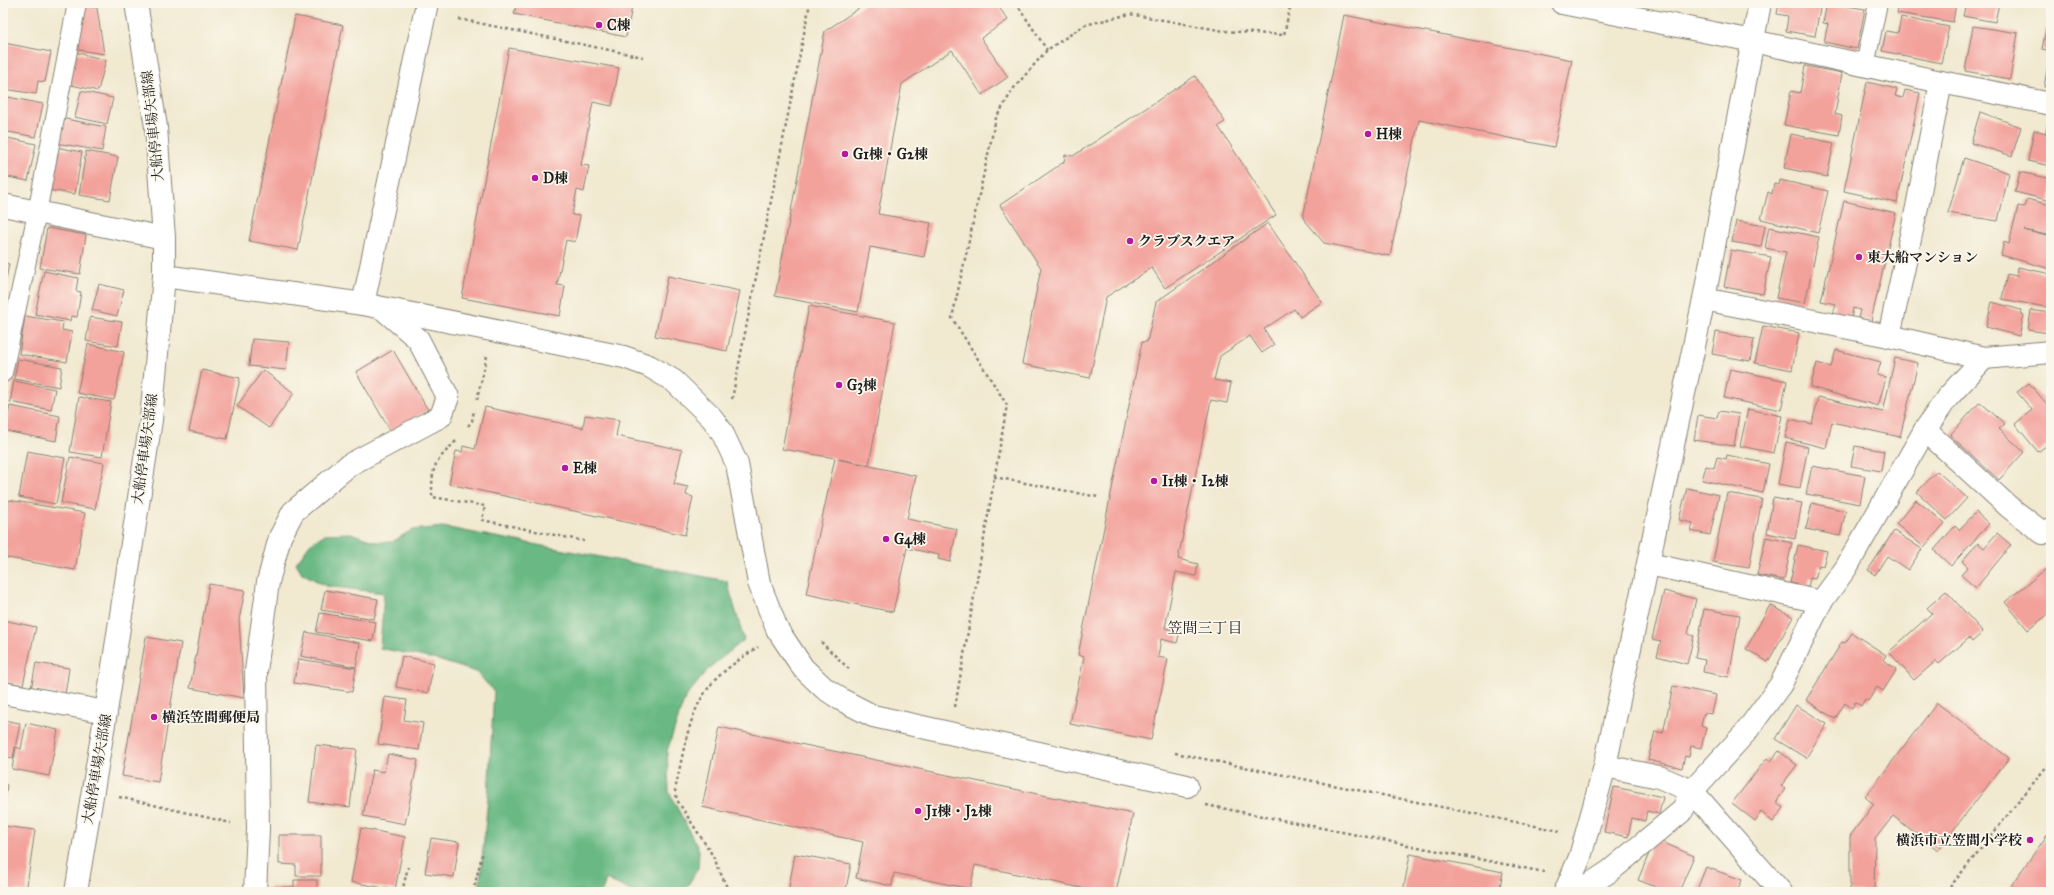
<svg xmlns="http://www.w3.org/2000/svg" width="2054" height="895" font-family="'IM FELL Great Primer','Noto Serif JP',serif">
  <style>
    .forest { fill: #6ab984; stroke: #436a50 }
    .building { fill: #f3a19b }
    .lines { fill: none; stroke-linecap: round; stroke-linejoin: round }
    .lane-casing { stroke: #868276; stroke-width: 20 }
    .street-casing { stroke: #868276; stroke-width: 24 }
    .secondary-casing { stroke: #868276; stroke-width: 24 }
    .path { stroke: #868276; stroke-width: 2.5; stroke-dasharray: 3 3; stroke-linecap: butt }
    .lane { stroke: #fff; stroke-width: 18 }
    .street { stroke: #fff; stroke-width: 22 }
    .secondary { stroke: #fff; stroke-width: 22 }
    .poi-dot { fill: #b5179e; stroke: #fbf7ec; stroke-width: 1.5 }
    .labels { text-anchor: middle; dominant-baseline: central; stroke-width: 3.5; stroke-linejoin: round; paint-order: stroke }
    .poi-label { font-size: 14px; font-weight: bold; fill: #1c1c1c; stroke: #fbf7ec; text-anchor: start }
    .street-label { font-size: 14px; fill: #1c1c1c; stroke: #fbf7ec }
    .neighbourhood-label { font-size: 15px; fill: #1c1c1c; stroke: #fbf7ec }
  </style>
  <rect width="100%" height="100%" fill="#fbf7ec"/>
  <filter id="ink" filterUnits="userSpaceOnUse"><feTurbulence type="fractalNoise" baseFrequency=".025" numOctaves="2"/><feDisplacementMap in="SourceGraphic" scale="8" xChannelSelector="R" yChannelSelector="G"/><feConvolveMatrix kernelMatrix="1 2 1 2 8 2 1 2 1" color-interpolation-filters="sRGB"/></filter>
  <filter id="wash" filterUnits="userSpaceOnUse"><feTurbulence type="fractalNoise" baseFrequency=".012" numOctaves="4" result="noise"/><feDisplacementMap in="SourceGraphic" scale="16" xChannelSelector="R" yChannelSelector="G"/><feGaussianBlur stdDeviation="0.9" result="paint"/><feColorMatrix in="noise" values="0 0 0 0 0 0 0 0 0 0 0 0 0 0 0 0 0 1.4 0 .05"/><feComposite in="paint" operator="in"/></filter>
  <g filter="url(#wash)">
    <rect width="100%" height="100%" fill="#f1e9d0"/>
    <path class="forest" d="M443,527L727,581L744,640L709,668L685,698L667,751L669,792L699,850L698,868L684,892H633L606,879L602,892H479L488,798L494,691L476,672L438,660L380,648L384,593L326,586L302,573L296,563L310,544L325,534L351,533L376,542H392L412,530Z"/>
    <g id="blocks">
      <g class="building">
        <path d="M517,3H620L632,7L626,37L514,14Z"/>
        <path d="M867,3H996L1008,20L981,38L1008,77L982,95L952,50L902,84L878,214L931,223L924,257L870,247L858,312L775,296L825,31Z"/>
        <path d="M1779,3H1821L1815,36L1786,31L1788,16L1777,14Z"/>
        <path d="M1827,3L1865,9L1857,49L1824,42L1828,24L1823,23Z"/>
        <path d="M1899,3H1956L1953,22L1897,13Z"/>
        <path d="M1966,3H1999L1995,22L1963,16Z"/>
        <path d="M80,5L97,8L104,54L73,49Z"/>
        <path d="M1344,15L1572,60L1554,147L1419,120L1390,256L1324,243L1303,218Z"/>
        <path d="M295,16L343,25L298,250L249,241Z"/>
        <path d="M1901,17L1949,27L1941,63L1882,51L1886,31L1898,33Z"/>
        <path d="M1973,26L2018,33L2010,79L1965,71Z"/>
        <path d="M2046,29L2051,30V51L2042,49Z"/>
        <path d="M4,43L51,52L45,82L38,81L36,94L4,89L8,67L3,66Z"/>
        <path d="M509,48L619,68L612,106L593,102L581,165L589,166L584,192L577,190L572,215L580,216L575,242L566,240L557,285L565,286L560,316L462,298Z"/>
        <path d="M74,52L106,60L98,91L67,84Z"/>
        <path d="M2050,53H2051V88L2044,87Z"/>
        <path d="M1805,66L1842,73L1835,114L1842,116L1839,135L1784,125L1791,91L1800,93Z"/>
        <path d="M1195,76L1225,122L1218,126L1276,215L1165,288L1152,268L1106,297L1090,378L1022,364L1041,268L1000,205L1064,162L1065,155L1073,156Z"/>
        <path d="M1867,82L1897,89L1895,96L1903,98L1905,90L1920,93L1897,203L1844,191Z"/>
        <path d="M81,91L113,98L107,124L75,117Z"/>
        <path d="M3,96L43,104L36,137L3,131Z"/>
        <path d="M1980,112L2021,127L2012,156L1971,143Z"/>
        <path d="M61,118L106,127L102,151L56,143Z"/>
        <path d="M2049,118L2051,119V166L2028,161L2034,130L2046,133Z"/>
        <path d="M1791,134L1834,143L1827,177L1784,168Z"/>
        <path d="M3,137L36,144L28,181L3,176Z"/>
        <path d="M55,147L82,152L75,194L47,190Z"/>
        <path d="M86,151L118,157L110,200L79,195Z"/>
        <path d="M1964,158L2009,173L1998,221L1948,213Z"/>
        <path d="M2020,172L2051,179V201L2015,192Z"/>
        <path d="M1780,180L1828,191L1818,233L1761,219L1768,192L1772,194L1774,184L1779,185Z"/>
        <path d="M2027,199L2051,205V236L2024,230L2050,237L2048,243L2051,244V269L2001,255L2004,242L2009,244L2018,206L2024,207Z"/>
        <path d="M1844,201L1896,213L1871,321L1858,318L1860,310L1853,308L1851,319L1833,314L1836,304L1821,301Z"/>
        <path d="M1736,221L1765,226L1761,247L1732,242Z"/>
        <path d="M1268,223L1322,302L1300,317L1294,309L1264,329L1274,345L1262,353L1250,336L1220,356L1214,380L1231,383L1227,403L1211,400L1178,559L1198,564L1196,576L1176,572L1165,628L1180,631L1177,643L1161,639L1158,657L1168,659L1151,740L1070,724L1084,657L1078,655L1142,342H1147L1156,302Z"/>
        <path d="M1769,227L1819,237L1805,303L1776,298L1786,252L1765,248Z"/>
        <path d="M47,228L86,235L80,274L40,268Z"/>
        <path d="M1731,250L1771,257L1763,294L1724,287Z"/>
        <path d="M3,263L9,264L4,290H3Z"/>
        <path d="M2018,267L2051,274V308L2002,299L2007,274L2017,276Z"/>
        <path d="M44,271L78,278L76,291L81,292L77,317L71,316L70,321L35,314Z"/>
        <path d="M668,276L740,291L727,351L655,336Z"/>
        <path d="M99,284L124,290L117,316L92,310Z"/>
        <path d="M1992,302L2021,310L2020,314L2024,315L2019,336L1986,327Z"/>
        <path d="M809,306L895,322L869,465L838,459L916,476L907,519L957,529L950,562L938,559L939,555L907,548L893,612L806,594L835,458L782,449Z"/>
        <path d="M2031,310L2051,313L2049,333L2028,330Z"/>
        <path d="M25,316L63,322L62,330L72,332L67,362L19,354Z"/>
        <path d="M90,317L122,322L118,346L86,341Z"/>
        <path d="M1763,326L1799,333L1792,370L1755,363Z"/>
        <path d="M1716,332L1754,339L1750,361L1712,354Z"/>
        <path d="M252,339L289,342L286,370L249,366Z"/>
        <path d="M88,344L124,352L114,400L77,393Z"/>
        <path d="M393,350L428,410L391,432L356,372Z"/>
        <path d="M1836,350L1881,362L1877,375L1886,378L1878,406L1810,387L1817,363L1831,367Z"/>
        <path d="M1895,358L1918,363L1900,437L1832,422L1826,448L1785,438L1790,419L1812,424L1818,397L1883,412Z"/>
        <path d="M18,359L62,367L59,387L14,379Z"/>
        <path d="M1730,369L1787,381L1781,410L1724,398Z"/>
        <path d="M202,370L240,378L227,439L189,431Z"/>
        <path d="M263,370L294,393L269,428L237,406Z"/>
        <path d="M14,381L55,389L51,410L10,402Z"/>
        <path d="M2029,383L2051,409V442L2038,452L2015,424L2032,410L2017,392Z"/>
        <path d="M79,397L111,402L102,457L70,452Z"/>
        <path d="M1980,402L2005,424L1999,429L2024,452L1999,480L1950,435Z"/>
        <path d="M10,406L60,416L56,441L5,431Z"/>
        <path d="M485,407L583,428L585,415L619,420L616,436L682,450L674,484L688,487L686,495L693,497L685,535L449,484L456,451L462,452L463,446L475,449Z"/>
        <path d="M1748,409L1782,416L1774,453L1740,446Z"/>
        <path d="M1719,411L1739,414L1734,446L1694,440L1698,415L1717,418Z"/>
        <path d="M1786,442L1808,447L1800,488L1778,484Z"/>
        <path d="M1855,446L1884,451L1881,471L1851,466Z"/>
        <path d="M27,451L65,458L56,504L19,497Z"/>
        <path d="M1727,455L1769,464L1763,493L1702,480L1706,466L1714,468L1717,457L1726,459Z"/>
        <path d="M70,457L104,463L95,509L61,503Z"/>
        <path d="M1812,466L1865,476L1860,504L1806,494Z"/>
        <path d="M1937,471L1967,498L1947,520L1917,492Z"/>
        <path d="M1687,488L1719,495L1710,535L1691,531L1693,523L1679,520Z"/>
        <path d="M1727,493L1762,499L1749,568L1713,562Z"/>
        <path d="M1773,498L1802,503L1795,539L1767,533Z"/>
        <path d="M9,500L85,513L75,570L3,557V537Z"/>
        <path d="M1916,500L1945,523L1924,547L1896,524Z"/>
        <path d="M1812,503L1846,511L1840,536L1806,529Z"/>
        <path d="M1976,512L1989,524L1951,566L1934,550L1955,526L1959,530Z"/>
        <path d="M1894,531L1922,549L1908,570L1887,556L1875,575L1868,570Z"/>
        <path d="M1997,533L2011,545L1976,588L1961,575L1968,567L1962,561L1978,543L1984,548Z"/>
        <path d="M1766,537L1792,543L1784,580L1757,575Z"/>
        <path d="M1798,545L1827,551L1823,566L1819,565L1815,579L1810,578L1808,587L1790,583Z"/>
        <path d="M2046,569L2051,575V612L2028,630L2005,602Z"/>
        <path d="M209,584L245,590L239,620L244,698L190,688Z"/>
        <path d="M325,590L378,599L374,619L321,610Z"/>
        <path d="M1664,591L1696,599L1688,634L1694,636L1687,664L1657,656L1661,641L1652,639Z"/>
        <path d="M1946,591L1983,632L1972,642L1969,638L1939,664L1936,661L1914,680L1889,652L1932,613L1927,608Z"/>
        <path d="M1770,605L1793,617L1768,662L1746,649Z"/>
        <path d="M1704,609L1740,615L1729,677L1703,672L1705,660L1695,658Z"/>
        <path d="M320,613L376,622L373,641L316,632Z"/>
        <path d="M3,620L36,627L23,685L3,681Z"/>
        <path d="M306,632L360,643L356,667L301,656Z"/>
        <path d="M1852,633L1886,655L1883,660L1897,669L1883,691L1877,687L1868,701L1865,699L1861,706L1855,702L1852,708L1845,703L1835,719L1806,700L1842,642L1845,643Z"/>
        <path d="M146,637L181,643L158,782L122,776Z"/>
        <path d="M402,656L434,663L428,693L396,687Z"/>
        <path d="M298,659L356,668L352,692L294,683Z"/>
        <path d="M36,663L69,668L65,695L31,689Z"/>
        <path d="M1673,686L1716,695L1712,714L1704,713L1701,726L1706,728L1701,748L1691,746L1689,757L1685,756L1682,768L1648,760L1655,731L1663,733Z"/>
        <path d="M385,697L407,700L404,720L423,723L419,750L378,744Z"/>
        <path d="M1937,703L2009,758L1938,850L1893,816L1875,839L1874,892H1850V836L1874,804L1865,797Z"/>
        <path d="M1796,705L1827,724L1806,758L1775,739Z"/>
        <path d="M3,720L20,723L13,758L3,756Z"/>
        <path d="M26,723L58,730L49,776L12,769L16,747L21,749Z"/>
        <path d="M719,727L1133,814L1116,892H1100L975,865L970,889L894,873L892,886L856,878L863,842L702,807Z"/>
        <path d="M316,745L357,749L350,807L309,802Z"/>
        <path d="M1779,751L1797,765L1781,786L1785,789L1776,802L1784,808L1773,822L1761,812L1755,821L1732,803L1767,758L1771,761Z"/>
        <path d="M388,754L418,760L405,824L363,816L372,770L384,772Z"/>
        <path d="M3,784L7,785L4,805H3Z"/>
        <path d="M1614,787L1663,797L1659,814L1647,811L1645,821L1632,818L1628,837L1604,832Z"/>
        <path d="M3,826L35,830L26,892L3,889Z"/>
        <path d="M361,828L405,837L395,890L351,882Z"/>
        <path d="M2051,830V892H2006Z"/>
        <path d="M279,835H321V876H296V865L279,864Z"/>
        <path d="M431,838L459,842L454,877L425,873Z"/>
        <path d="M1655,839L1694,856L1679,892H1668L1638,880Z"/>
        <path d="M795,854L851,864L846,889L857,892H788Z"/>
        <path d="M1410,854L1503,872L1499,892H1403Z"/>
        <path d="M1706,867L1742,880L1737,892H1696Z"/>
        <path d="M294,880H317V892H270V887H294Z"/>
      </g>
    </g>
  </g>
  <g filter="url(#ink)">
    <use href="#blocks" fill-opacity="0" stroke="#868276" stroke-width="1"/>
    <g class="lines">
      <g class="lane-casing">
        <g id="lane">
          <path d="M1865,66L1878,3"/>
          <path d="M3,373L37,213L77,3"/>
        </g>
      </g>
      <g class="street-casing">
        <g id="street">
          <path d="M1562,3L1753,41L1941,82L2051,104"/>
          <path d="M3,205L164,238"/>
          <path d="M164,276L363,304L427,3"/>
          <path d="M1704,299L1889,336L1984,358L2051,352"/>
          <path d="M363,304L624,357L649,366L674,381L712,418L722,432L737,464L759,583L777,629L803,668L824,688L842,700L873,716L1187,786"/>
          <path d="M1889,336L1917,207L1941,82"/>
          <path d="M1925,430L2009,507L2043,533L2051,529"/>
          <path d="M1649,564L1821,602"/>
          <path d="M3,693L106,712"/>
          <path d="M1605,766L1659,777L1692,791L1781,892"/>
          <path d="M255,892L258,829L256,671L268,582L280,537L293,512L349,465L441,416L448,397L418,339L383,309"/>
          <path d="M1565,892L1580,857L1605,766L1704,299L1760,3"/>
          <path d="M1578,892L1610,871L1682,811L1692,791L1746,732L1781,684L1821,602L1846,568L1925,430L1947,398L1984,358"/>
        </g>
      </g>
      <g class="secondary-casing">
        <path id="secondary" d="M76,892L106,712L151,420L164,276V238L156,127L136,3"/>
      </g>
      <g class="path">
        <path d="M1016,3L1047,50"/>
        <path d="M459,19L643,57"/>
        <path d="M732,399L810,3"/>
        <path d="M477,400L487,356"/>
        <path d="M468,426L472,421L474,410"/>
        <path d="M456,441C433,464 432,465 432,497L485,506L482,520L584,541"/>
        <path d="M994,477L1098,497"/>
        <path d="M821,642L849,669"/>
        <path d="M955,707L1007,405L952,318L996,118L1014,88L1047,50L1085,25L1130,14L1224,31L1284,35L1291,3"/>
        <path d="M1175,753L1560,831"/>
        <path d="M119,797L231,823"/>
        <path d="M1206,805L1544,872"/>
        <path d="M402,892L408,867"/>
        <path d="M473,892L483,851"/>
        <path d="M729,892L713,856L677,800L675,790C684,752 688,707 716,679C729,666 743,657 758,647"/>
        <path d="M1946,892L2051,761"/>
      </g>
      <use href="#lane" class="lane"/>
      <use href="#street" class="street"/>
      <use href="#secondary" class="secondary"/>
    </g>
  </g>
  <g class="poi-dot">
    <circle cx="599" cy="25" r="4"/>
    <circle cx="1368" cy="134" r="4"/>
    <circle cx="845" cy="154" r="4"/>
    <circle cx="535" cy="178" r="4"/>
    <circle cx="1130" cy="241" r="4"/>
    <circle cx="1859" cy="257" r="4"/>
    <circle cx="839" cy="385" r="4"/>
    <circle cx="565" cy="468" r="4"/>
    <circle cx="1154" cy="481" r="4"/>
    <circle cx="886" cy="539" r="4"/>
    <circle cx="154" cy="717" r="4"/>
    <circle cx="918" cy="811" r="4"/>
    <circle cx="2030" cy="840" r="4"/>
  </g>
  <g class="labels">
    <g class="poi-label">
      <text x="607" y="25">C棟</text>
      <text x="1376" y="134">H棟</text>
      <text x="853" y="154">G1棟・G2棟</text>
      <text x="543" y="178">D棟</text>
      <text x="1138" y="241">クラブスクエア</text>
      <text x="1867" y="257">東大船マンション</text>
      <text x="847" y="385">G3棟</text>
      <text x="573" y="468">E棟</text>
      <text x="1162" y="481">I1棟・I2棟</text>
      <text x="894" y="539">G4棟</text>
      <text x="162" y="717">横浜笠間郵便局</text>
      <text x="926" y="811">J1棟・J2棟</text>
      <text x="2022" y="840" text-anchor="end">横浜市立笠間小学校</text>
    </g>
    <g class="street-label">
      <text transform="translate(153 126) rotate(-96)">大船停車場矢部線</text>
      <text transform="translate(145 449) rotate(-82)">大船停車場矢部線</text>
      <text transform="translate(97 769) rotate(-80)">大船停車場矢部線</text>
    </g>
    <g class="neighbourhood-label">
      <text x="1205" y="628">笠間三丁目</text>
    </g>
  </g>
  <rect width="2054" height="895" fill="none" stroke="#fbf7ec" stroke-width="16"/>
</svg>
